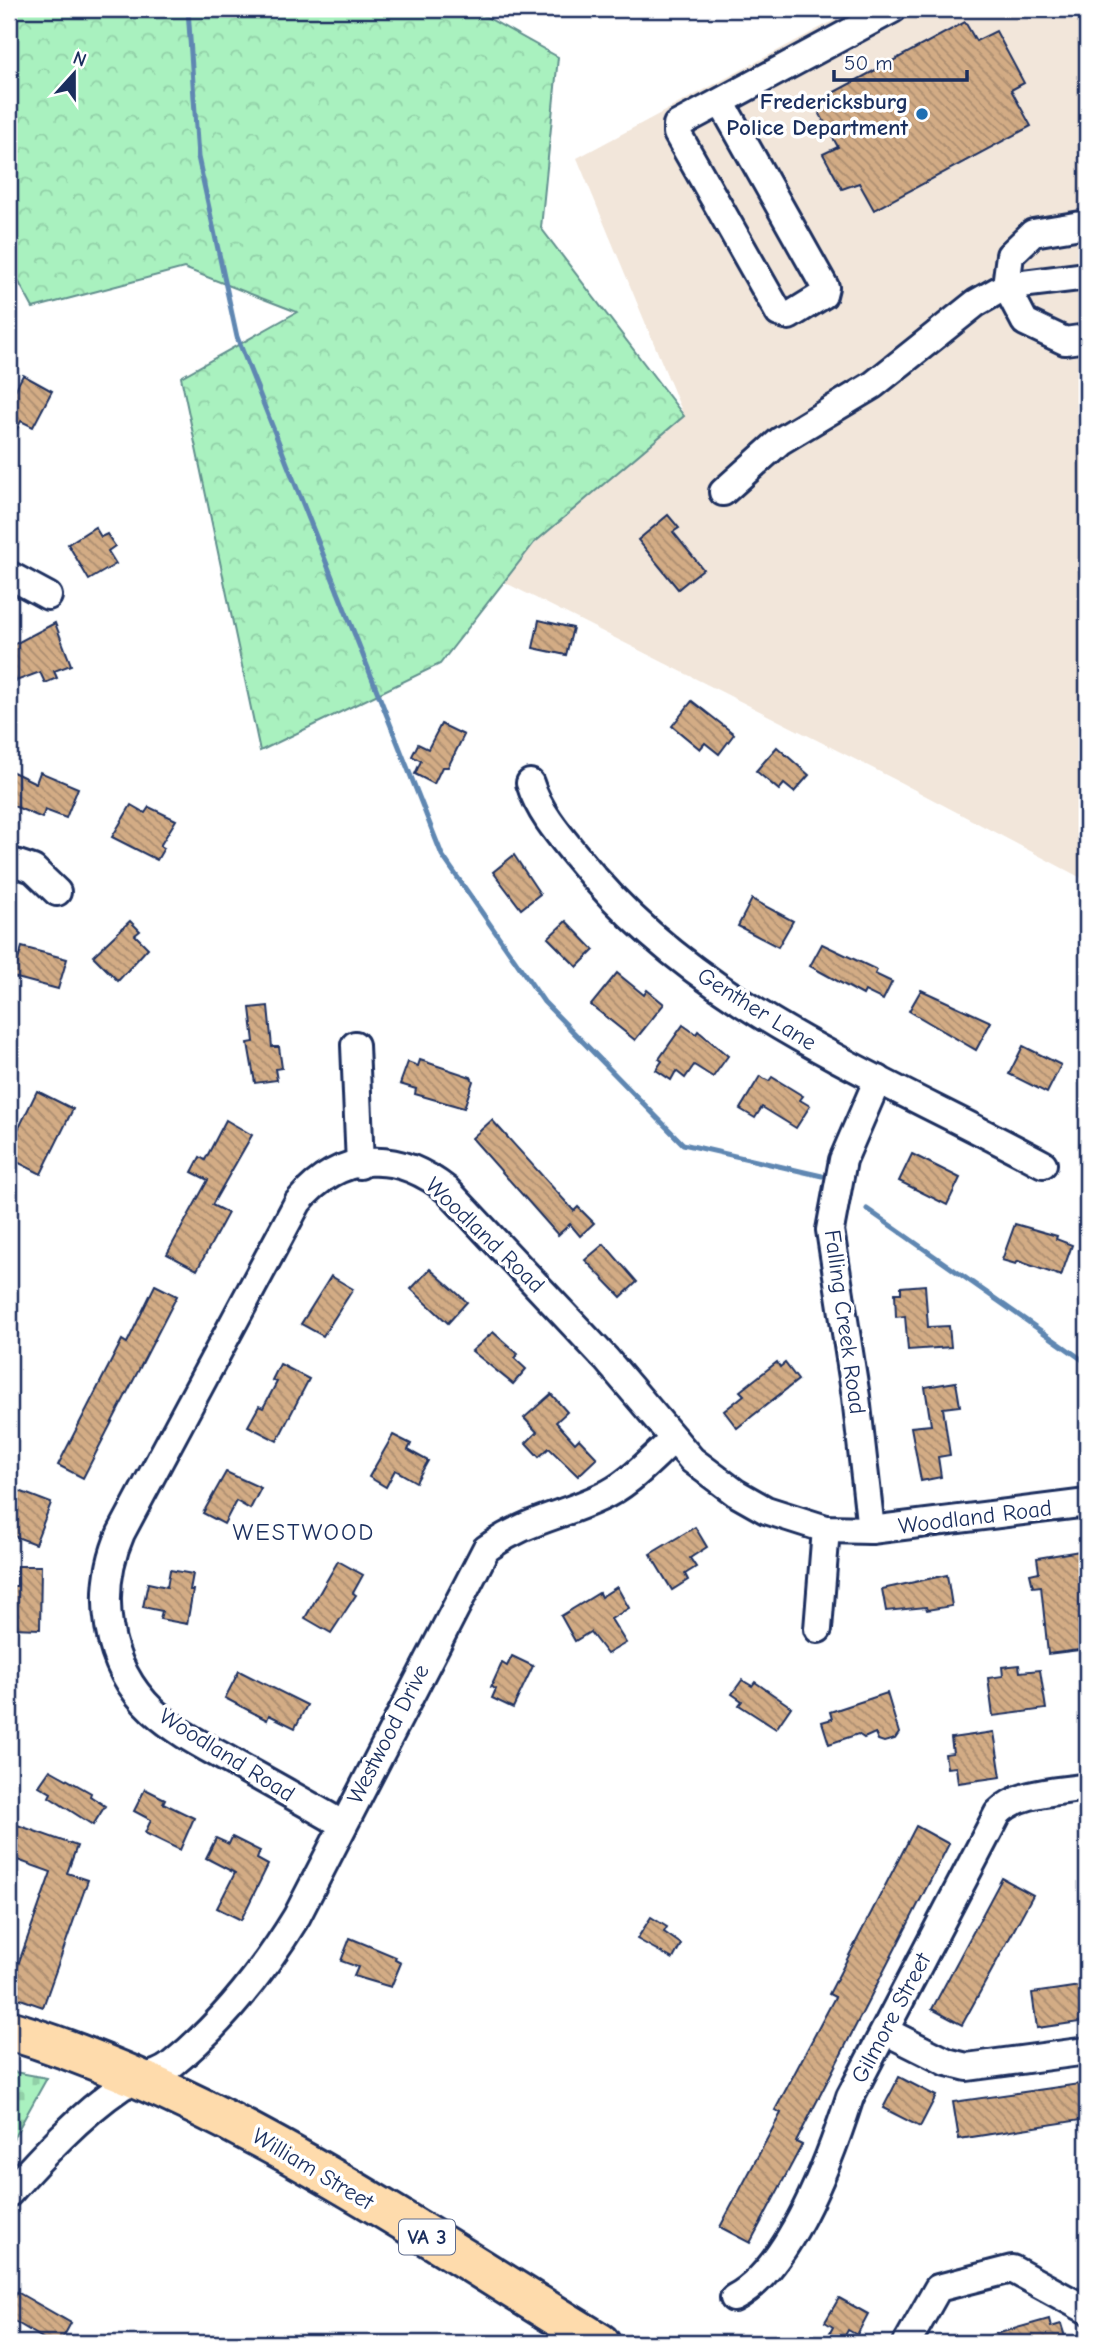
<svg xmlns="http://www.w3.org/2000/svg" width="1096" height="2352" font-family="'Comic Neue',sans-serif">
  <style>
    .built { fill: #f2e6da }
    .forest { fill: url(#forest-crowns); stroke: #62908e; stroke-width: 2 }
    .cemetery { fill: url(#cemetery-stones); stroke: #62908e; stroke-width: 2 }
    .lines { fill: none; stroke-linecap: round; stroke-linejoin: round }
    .stream { stroke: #5f87b2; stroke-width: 5 }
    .building { fill: url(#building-back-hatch); stroke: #1b2f5e; stroke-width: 2 }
    .minor-casing { stroke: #1b2f5e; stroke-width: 32 }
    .highway-casing { stroke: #1b2f5e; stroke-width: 44 }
    .minor { stroke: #fff; stroke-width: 26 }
    .highway { stroke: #fedbac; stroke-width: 38 }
    .poi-dot { fill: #1f6fb2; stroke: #fff; stroke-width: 2.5 }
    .labels { text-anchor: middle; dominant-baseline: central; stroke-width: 7; stroke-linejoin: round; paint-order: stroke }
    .shield { fill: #fff; stroke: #5f6d8e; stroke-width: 2 }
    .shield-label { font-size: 21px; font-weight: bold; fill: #1b2f5e }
    .poi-label { font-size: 23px; font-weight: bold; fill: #1b2f5e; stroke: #fff; text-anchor: end }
    .street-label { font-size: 23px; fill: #1b2f5e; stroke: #fff }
    .neighbourhood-label { font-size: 24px; letter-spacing: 2px; fill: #1b2f5e; stroke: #fff }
  </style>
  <defs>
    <pattern id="forest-crowns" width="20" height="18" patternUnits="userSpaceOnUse" patternTransform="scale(1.75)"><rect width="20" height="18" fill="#a9f1bf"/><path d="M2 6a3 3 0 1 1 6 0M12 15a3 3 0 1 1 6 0" fill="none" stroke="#91cfa7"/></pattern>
    <pattern id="cemetery-stones" width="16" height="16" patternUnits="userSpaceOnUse" patternTransform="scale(1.75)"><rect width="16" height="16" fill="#a9f1bf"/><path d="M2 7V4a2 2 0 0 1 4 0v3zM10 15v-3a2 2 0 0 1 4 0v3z" fill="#91cfa7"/></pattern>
    <pattern id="building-back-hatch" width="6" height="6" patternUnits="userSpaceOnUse" patternTransform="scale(1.75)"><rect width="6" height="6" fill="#d3ac85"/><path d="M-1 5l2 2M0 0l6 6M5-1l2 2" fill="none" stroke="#aa8c70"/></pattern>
  </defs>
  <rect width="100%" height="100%" fill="#fff"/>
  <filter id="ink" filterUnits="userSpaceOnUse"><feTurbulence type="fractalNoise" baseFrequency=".0143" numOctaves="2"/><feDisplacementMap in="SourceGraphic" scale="14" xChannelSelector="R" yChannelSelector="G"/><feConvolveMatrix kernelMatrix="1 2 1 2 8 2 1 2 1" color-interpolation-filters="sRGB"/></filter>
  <g filter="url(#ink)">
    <path class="built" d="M855,9H1087V881L894,779L504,582L534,543L684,416L577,158Z"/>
    <path class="forest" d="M9,9H472L558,57L541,228L684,416L534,543L440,664L260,751L181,377L297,312L184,268L33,308L9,264Z"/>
    <path class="cemetery" d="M9,2071L47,2078L9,2146Z"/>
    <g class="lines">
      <g class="stream">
        <path d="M188,9L198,157L237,337L442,855L544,1002L683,1144L822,1176"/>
        <path d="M867,1209L1087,1363"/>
      </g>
    </g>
    <g class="building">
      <path d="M965,22L976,41L996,31L1024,83L1011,90L1031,126L874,210L859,183L842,189L823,154L838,147L814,103Z"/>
      <path d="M23,375L52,391L33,427L21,421L9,444V402Z"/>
      <path d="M668,515L679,528L673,532L703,569L678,589L638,540Z"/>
      <path d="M95,527L101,537L107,534L115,546L108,551L116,564L89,580L68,544Z"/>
      <path d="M539,620L573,628L566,655L533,648Z"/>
      <path d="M55,623L71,665L54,671L57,678L45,683L40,672L16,681L9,662V647Z"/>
      <path d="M692,701L734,734L719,754L705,743L700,749L672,726Z"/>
      <path d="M441,724L464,735L448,767H442L434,784L415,774L421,761L412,756L418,744L428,749Z"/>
      <path d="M777,747L809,775L794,792L784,784L779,790L756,771Z"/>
      <path d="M9,770L36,783L40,772L78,788L66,818L45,810L42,818L9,804Z"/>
      <path d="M131,805L145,813L149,807L176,820L160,846L164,848L157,860L112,837Z"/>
      <path d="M514,855L540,894L521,909L493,872Z"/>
      <path d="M752,899L793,921L778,947L738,926Z"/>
      <path d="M130,921L140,931L135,935L148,948L118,981L93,956Z"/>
      <path d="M566,921L594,950L577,967L548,938Z"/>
      <path d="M822,944L877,970L875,974L892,982L883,1000L865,991L863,995L810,966Z"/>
      <path d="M22,947L67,959L58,989L13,977Z"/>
      <path d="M617,973L644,995L647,990L664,1004L635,1040L591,1005Z"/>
      <path d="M921,990L991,1022L976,1050L909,1011Z"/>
      <path d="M268,1006L272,1047H279L282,1068L275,1069L277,1080L255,1083L248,1043L254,1042L250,1008Z"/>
      <path d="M683,1025L696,1034L698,1031L728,1056L713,1077L694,1065L685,1078L676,1071L671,1080L656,1070L662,1061L659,1059Z"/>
      <path d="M1023,1046L1061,1065L1047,1093L1009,1074Z"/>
      <path d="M420,1060L471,1077L473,1081L464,1108L415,1094L416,1089L400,1084L408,1062L418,1066Z"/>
      <path d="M760,1076L769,1081L772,1077L803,1096L800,1100L810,1106L796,1128L762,1107L755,1118L740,1109Z"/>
      <path d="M37,1091L73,1109L41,1174L9,1158V1148Z"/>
      <path d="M226,1120L252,1135L212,1205L228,1213L197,1270L167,1254L208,1180L192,1172L200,1157L205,1160Z"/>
      <path d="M492,1120L574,1211L578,1207L594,1223L580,1236L570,1224L558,1235L472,1138Z"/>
      <path d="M912,1154L960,1178L947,1205L899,1181Z"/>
      <path d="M1015,1224L1057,1236L1056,1239L1072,1245L1061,1276L1018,1261L1016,1264L1002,1260Z"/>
      <path d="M604,1244L637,1282L621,1297L585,1260Z"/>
      <path d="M430,1269L467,1302L448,1323L411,1289Z"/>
      <path d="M331,1276L353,1289L323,1336L301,1324Z"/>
      <path d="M155,1285L177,1296L83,1478L58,1465L122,1340L127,1343Z"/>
      <path d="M925,1285L928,1327L949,1326L951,1347L908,1350L905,1316L896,1317L895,1293H901V1287Z"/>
      <path d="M493,1332L518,1354L514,1358L526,1369L513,1384L472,1351Z"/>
      <path d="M777,1362L780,1367L785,1363L798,1380L737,1428L724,1411L744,1395L740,1391Z"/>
      <path d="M280,1364L309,1379L277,1441L248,1426L259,1406L263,1408L277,1382L272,1380Z"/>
      <path d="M956,1382L960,1406L943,1408L950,1455L938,1457L941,1477L921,1481L911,1427L931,1425L925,1387Z"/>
      <path d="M551,1394L567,1412L556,1422L575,1443L579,1439L597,1458L578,1476L549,1448L539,1457L526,1443L537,1432L524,1418Z"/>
      <path d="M393,1435L411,1444L408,1450L428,1461L416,1482L395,1470L386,1487L369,1477Z"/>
      <path d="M226,1472L261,1488L250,1509L236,1501L224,1524L203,1513Z"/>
      <path d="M14,1489L51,1503L35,1544L9,1534V1503Z"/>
      <path d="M695,1527L707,1547L690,1558L696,1567L685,1574L688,1580L672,1590L650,1554Z"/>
      <path d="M1080,1551L1087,1602V1649L1048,1654L1041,1586L1033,1587L1030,1574L1039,1572L1037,1558Z"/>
      <path d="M338,1561L363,1575L353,1593L356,1595L331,1633L305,1618Z"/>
      <path d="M17,1566H41L40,1629L12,1628L13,1586H17Z"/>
      <path d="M170,1570L193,1574L190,1590H193L187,1624L160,1619L162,1611L143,1607L148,1583L167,1587Z"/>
      <path d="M947,1575L952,1606L927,1610L926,1607L886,1611L882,1589Z"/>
      <path d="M617,1587L629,1608L611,1619L626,1643L607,1654L590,1632L575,1641L561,1616L599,1593L601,1597Z"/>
      <path d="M512,1656L533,1666L513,1708L492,1698L496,1689L491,1687L502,1663L507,1666Z"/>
      <path d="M1019,1665L1020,1672L1040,1670L1046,1709L993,1716L988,1678L1003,1676L1002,1667Z"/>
      <path d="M239,1671L307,1705L295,1728L269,1715L267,1720L225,1698Z"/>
      <path d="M742,1680L752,1686L755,1682L791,1707L776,1729L739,1705L742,1701L732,1694Z"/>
      <path d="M887,1693L899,1733L895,1739L884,1742L878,1740L875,1733L864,1738L858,1734L829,1744L822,1722L832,1719L830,1712Z"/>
      <path d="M994,1732L1001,1777L958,1783L956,1767L947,1768L945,1754L953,1753L951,1738Z"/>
      <path d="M50,1770L91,1793L90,1796L105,1806L93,1825L49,1797L51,1793L39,1786Z"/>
      <path d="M145,1789L165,1799L163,1803L194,1818L180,1850L145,1833L151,1820L134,1811Z"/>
      <path d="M9,1822L77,1846L67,1873L88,1880L43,2007L9,1995V1990L51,1872L9,1857Z"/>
      <path d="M916,1826L949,1844L796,2142L802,2145L750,2243L720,2227L781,2113L775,2110L835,1997L829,1994Z"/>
      <path d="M232,1837L260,1851L257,1859L268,1865L241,1920L217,1908L235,1873L206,1858L216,1838L229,1844Z"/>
      <path d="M1002,1878L1033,1895L962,2025L932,2009Z"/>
      <path d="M651,1917L667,1927L664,1932L681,1944L673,1959L637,1939Z"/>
      <path d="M350,1938L396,1957L395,1960L401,1963L391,1987L354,1976L358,1967L341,1961Z"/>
      <path d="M1087,1985V2021L1037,2028L1032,1993Z"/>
      <path d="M899,2077L936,2096L920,2127L883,2108Z"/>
      <path d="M1087,2083V2119L959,2139L953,2102Z"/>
      <path d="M17,2292L71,2323L60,2343H51L9,2318V2307Z"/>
      <path d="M839,2298L868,2314L857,2335L848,2330L841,2343L828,2336L833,2327L825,2322Z"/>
      <path d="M1049,2319L1051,2327L1061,2324L1067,2343H978V2339Z"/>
    </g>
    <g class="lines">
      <g class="minor-casing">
        <g id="minor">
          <path d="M721,102L825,287L823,295L789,316L779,313L677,133V125L893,9"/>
          <path d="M1087,224L1033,233L1010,255L1006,286L1025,322L1065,341L1087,338"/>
          <path d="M723,492L780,441L873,385L976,303L1006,286L1087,276"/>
          <path d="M9,575L48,596"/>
          <path d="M530,783C539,812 559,835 578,858C696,1008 880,1076 1043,1164"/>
          <path d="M9,861L33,869L57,892"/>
          <path d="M355,1045L360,1165"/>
          <path d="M871,1530L856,1397L830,1230L843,1160L878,1079"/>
          <path d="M818,1629L826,1529"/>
          <path d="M342,1824C306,1803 270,1783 234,1763C206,1747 177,1733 153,1711C105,1666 95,1592 121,1533L298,1202C341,1151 397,1150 447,1190L606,1359L692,1460L736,1493L766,1510L826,1529L871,1530L1087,1503"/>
          <path d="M885,2031L947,2062L967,2067L1087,2051"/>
          <path d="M9,2193C42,2156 80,2115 121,2087C136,2077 155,2078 170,2066C221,2025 263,1972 297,1916L486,1549C525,1520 559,1517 601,1497C629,1485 651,1459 674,1439"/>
          <path d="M734,2298C790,2269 831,2156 850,2097L998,1813C1019,1791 1059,1792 1087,1787"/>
          <path d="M907,2343L938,2288L1012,2269L1087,2310"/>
        </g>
      </g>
      <g class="highway-casing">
        <path id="highway" d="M9,2030C224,2096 410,2227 600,2343"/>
      </g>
      <use href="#minor" class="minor"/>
      <use href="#highway" class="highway"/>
    </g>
  </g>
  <circle class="poi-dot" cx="922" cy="114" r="7"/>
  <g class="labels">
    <rect class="shield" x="399" y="2219.5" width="56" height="35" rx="5"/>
    <g class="shield-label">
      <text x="427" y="2237">VA 3</text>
    </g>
    <g class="poi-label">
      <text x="908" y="101">Fredericksburg<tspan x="908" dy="26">Police Department</tspan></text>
    </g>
    <g class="street-label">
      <text transform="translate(757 1009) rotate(32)">Genther Lane</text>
      <text transform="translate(485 1235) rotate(44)">Woodland Road</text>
      <text transform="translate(845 1322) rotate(82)">Falling Creek Road</text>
      <text transform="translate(975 1517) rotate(-7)">Woodland Road</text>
      <text transform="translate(388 1734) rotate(-63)">Westwood Drive</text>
      <text transform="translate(227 1755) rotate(32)">Woodland Road</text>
      <text transform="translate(891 2018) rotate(-62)">Gilmore Street</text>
      <text transform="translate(313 2169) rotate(31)">William Street</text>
    </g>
    <g class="neighbourhood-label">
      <text x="304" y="1532">WESTWOOD</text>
    </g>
  </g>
  <rect width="1096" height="2352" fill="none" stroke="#fff" stroke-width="35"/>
  <rect x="18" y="18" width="1061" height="2317" fill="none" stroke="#1b2f5e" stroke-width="2.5" filter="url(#ink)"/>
  <g transform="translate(74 74) rotate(21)" stroke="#ffffff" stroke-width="5" paint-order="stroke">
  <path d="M0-5L12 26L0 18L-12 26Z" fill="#1b2f5e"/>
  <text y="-10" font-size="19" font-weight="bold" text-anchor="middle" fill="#1b2f5e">N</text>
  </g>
  <path d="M834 70v10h133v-10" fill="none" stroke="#1b2f5e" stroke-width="3.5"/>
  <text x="844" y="70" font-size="21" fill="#1b2f5e" stroke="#ffffff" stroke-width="5" paint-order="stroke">50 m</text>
</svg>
